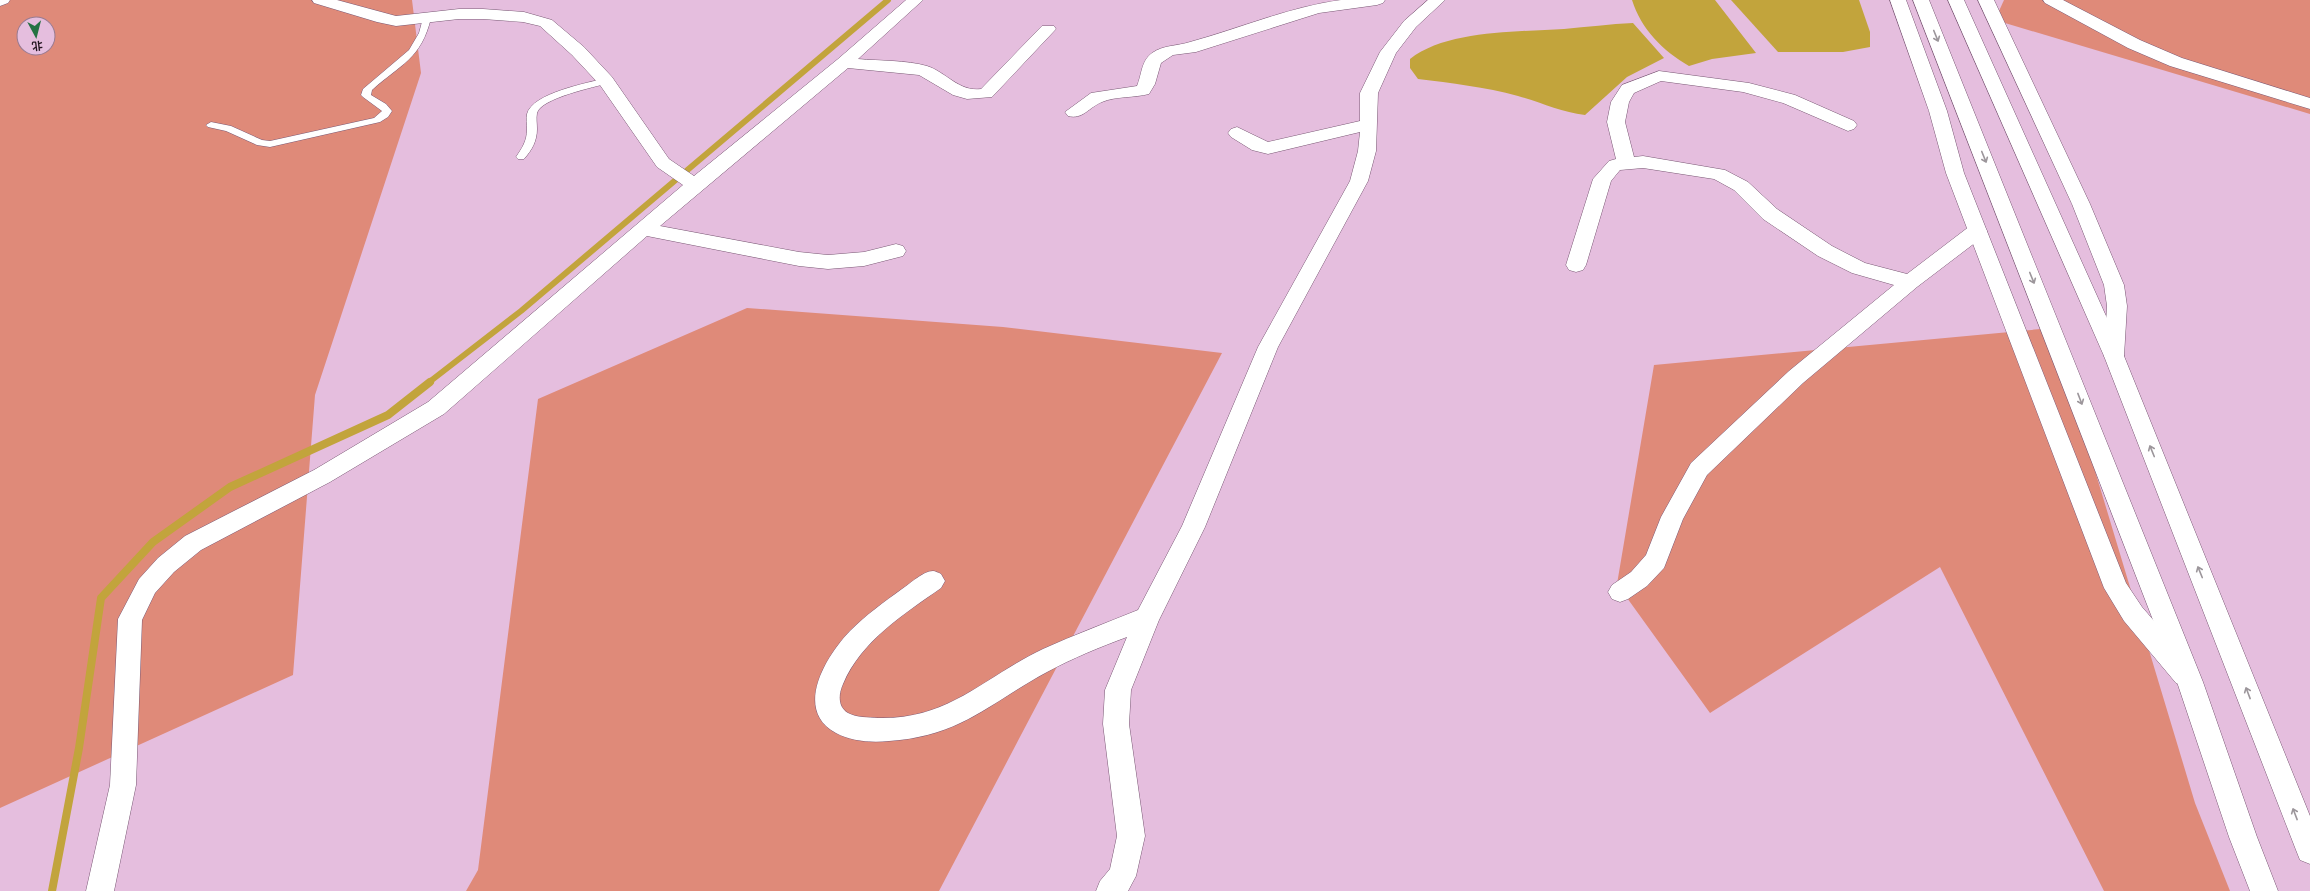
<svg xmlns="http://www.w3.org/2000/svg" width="2310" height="891" font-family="'Fira Sans','Noto Sans SC',sans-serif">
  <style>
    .green { fill: #df8a79; fill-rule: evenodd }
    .water { fill: #c2a43c }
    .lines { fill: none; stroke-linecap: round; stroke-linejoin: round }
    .stream-far1 { stroke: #c2a43c; stroke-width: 6 }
    .stream { stroke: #c2a43c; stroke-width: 8 }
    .service-casing { stroke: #795874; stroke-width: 1 }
    .minor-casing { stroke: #795874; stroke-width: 1 }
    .tertiary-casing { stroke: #795874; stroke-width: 1 }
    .trunk-casing { stroke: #795874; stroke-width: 1 }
    .service { fill: #fff; fill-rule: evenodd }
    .minor { fill: #fff; fill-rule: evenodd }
    .tertiary { fill: #fff; fill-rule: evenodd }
    .trunk { fill: #fff; fill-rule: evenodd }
    .oneway { stroke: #9c969b }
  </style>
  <rect width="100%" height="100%" fill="#e5bede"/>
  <g class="green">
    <path d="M0,0H412L421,73L315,395L293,675L0,808ZM24,24H48V48H24Z"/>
    <path d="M2004,0H2310V114L1995,20Z"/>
    <path d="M747,308L1003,327L1222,353L939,891H466L478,870L538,399Z"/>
    <path d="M2052,328L2195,803L2230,891H2104L1940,567L1710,713L1617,584L1654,365Z"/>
  </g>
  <g class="water">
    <path d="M1632,0H1715L1756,53L1712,59L1689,66C1663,51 1641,29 1632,0Z"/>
    <path d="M1731,0H1859L1870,32V47L1843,52H1778Z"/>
    <path d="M1633,23L1664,58L1627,77L1585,115C1561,112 1540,102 1518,96C1485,87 1451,83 1418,79L1410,68V59C1447,30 1518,32 1564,29C1587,27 1610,24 1633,23Z"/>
  </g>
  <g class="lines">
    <path class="stream-far1" d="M428,383L521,311L888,0"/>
    <path class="stream" d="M52,891L79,748L101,598L153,542L230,487L388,415L430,382"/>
    <g class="service-casing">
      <g id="service">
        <path d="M427,15L431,18C421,59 401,64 372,90L371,95L386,104L392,111L388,117L380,122L270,147L257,145L226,131L208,127L206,125L211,122L231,126L262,140L270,141L374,118L382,111L363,97L361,95L363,89L409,50L419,33L423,18Z"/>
        <path d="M606,78L609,79V83C595,87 541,98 537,113C536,118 537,124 537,129C537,141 532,150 524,159H518L516,157C522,148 527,141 527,129C527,124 526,119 527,114C532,93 588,83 606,78Z"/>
      </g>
    </g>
    <g class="minor-casing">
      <g id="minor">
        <path d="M0,0H10L8,3L0,6Z"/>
        <path d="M312,0H337L396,16L459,9H483L524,12L552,20L584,47L612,77L669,159L694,176L838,59L906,0H923L858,59C880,61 906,60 927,66C946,72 959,92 981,89L1042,26H1054L1056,29L992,97L967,99L953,95L919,75L848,68L660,226L799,252L828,255L864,252L896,244L903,246L906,251L903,256L864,266L828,269L799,266L647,236L444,414L330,482L201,550L174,572L155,593L142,620L136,785L114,891H86L110,785L118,619L139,579L158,558L185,536L314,470L428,402L683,185L657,167L600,85L572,55L540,26L523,22L483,19H459L396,26L377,22L314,3Z"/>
        <path d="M1341,0H1385L1383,3L1377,5L1319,13L1196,52L1173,55L1161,63L1155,84L1149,94C1134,98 1116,96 1102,102C1089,107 1083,120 1068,116L1065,112L1091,93L1137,86C1142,74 1141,61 1152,53C1163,45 1178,46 1190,42C1241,28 1289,7 1341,0Z"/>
        <path d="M1428,0H1445L1416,27L1396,53L1378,93L1376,151L1368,181L1278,347L1205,527L1159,620L1131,690L1129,724L1145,836L1136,876L1128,891H1096L1100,881L1110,869L1117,836L1103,724L1105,690L1127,637C1100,647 1073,658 1047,672C988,704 961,736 889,741C871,743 851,741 836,733C793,710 826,656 850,631C866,615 884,602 902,589C910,584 923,571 933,571C935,571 939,573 941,574L945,581L941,588C904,614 861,641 843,684C838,695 838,707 848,713C857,718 868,717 878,718C949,720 984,677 1043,649C1074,635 1106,623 1138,610L1182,526L1258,347L1350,181L1358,151L1360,132L1268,154L1252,150L1231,137L1228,133L1231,129L1237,127L1268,142L1360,121V93L1380,52L1404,21Z"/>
        <path d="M2043,0H2063L2140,40L2182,58L2310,98V109L2170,66L2128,48L2045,3Z"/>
        <path d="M1659,71L1749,83L1795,95L1854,121L1857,125L1854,129L1848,131L1783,103L1743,92L1661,81L1634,93L1629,102L1625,122L1634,157L1643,156L1725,170L1748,182L1777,209L1832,246L1865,263L1907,274L1970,226L1977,224L1984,226L1987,231L1984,236L1917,287L1803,383L1707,475L1683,519L1664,568L1647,586L1628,599L1620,602L1612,599L1608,592L1612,585L1631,572L1646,555L1661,517L1691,463L1789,371L1894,285L1852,273L1818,256L1763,219L1734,190L1714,179L1643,168L1620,170L1611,181L1586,265L1583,270L1576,272L1569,270L1566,265L1593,179L1609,161L1616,159L1607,122L1611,102L1622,85Z"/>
      </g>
    </g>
    <g class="tertiary-casing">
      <g id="tertiary">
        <path d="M1890,0H1906L1947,111L1964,173L2126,583L2142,607L2194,667L2198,675L2194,683L2185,686L2176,683L2124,621L2104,588L1946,173L1929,111Z"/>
        <path d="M1978,0H1994L2090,204L2124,285L2127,306L2124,356L2121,361L2114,364L2107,361L2104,356L2107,306L2104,285L2072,204Z"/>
      </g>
    </g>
    <g class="trunk-casing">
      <g id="trunk">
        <path d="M1913,0H1929L2203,682L2257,837L2278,891H2250L2229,837L2177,682Z"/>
        <path d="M1948,0H1964L2124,356L2310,816V864L2300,860L2296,850L2104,356Z"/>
      </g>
    </g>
    <use href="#service" class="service"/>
    <use href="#minor" class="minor"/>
    <use href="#tertiary" class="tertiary"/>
    <use href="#trunk" class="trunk"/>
  </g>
  <defs><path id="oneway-shaft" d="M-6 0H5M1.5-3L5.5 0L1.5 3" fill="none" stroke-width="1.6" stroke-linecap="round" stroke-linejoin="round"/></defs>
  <g class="oneway">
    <use href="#oneway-shaft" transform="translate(1936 36) rotate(68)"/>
    <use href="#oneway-shaft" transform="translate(1984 157) rotate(68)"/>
    <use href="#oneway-shaft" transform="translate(2032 278) rotate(68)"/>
    <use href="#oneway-shaft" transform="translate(2080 399) rotate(69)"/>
    <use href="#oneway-shaft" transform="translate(2152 451) rotate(-112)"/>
    <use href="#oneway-shaft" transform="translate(2200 572) rotate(-112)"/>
    <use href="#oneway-shaft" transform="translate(2248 693) rotate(-111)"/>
    <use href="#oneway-shaft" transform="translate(2295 814) rotate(-111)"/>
  </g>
  <g transform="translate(36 36) rotate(173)"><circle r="19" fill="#e5bede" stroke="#987b92"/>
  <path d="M0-3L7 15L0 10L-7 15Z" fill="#257242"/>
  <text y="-6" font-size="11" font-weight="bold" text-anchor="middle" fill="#241621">北</text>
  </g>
</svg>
